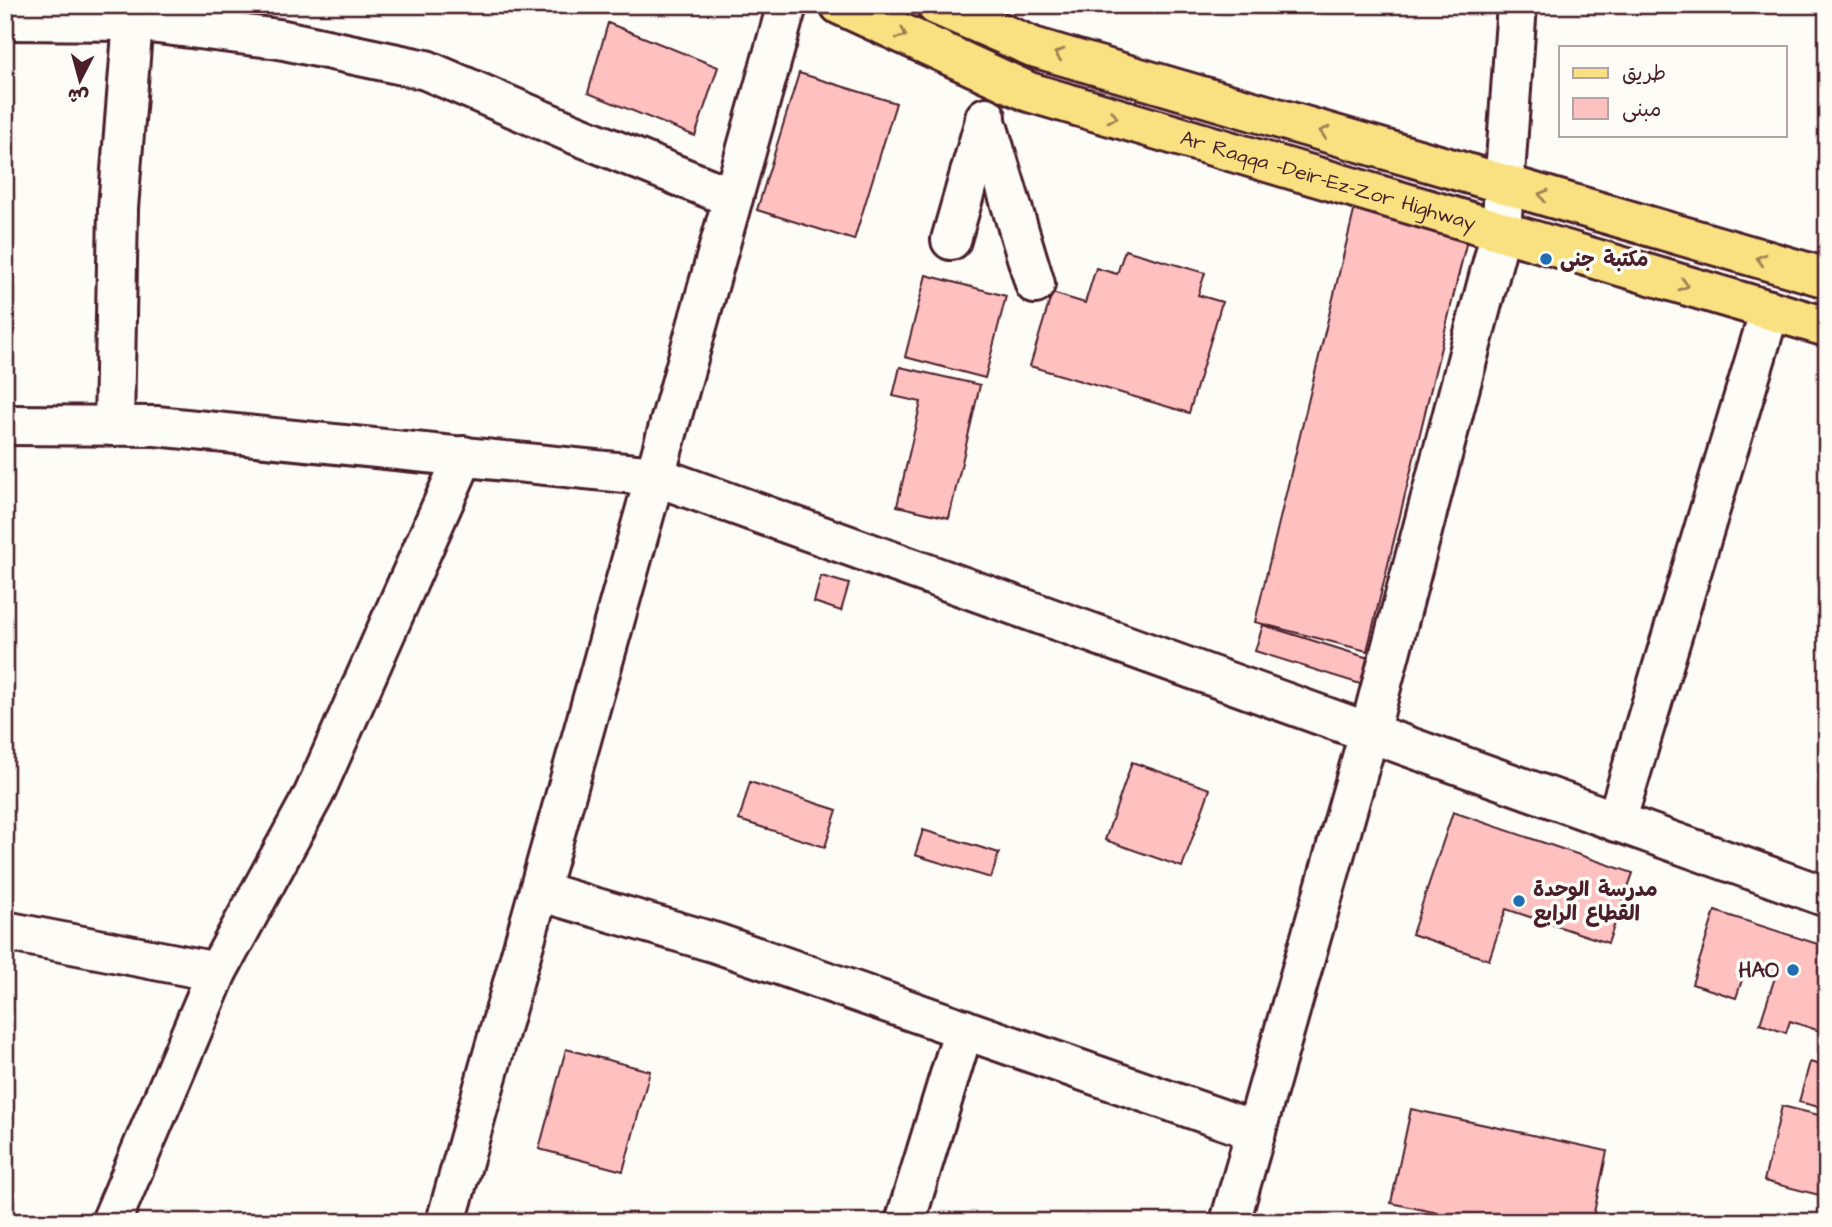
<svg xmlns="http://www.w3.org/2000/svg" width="1832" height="1227" font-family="'Architects Daughter','Playpen Sans Arabic',sans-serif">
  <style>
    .building { fill: #fec1c0; stroke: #4a1f2b; stroke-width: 2 }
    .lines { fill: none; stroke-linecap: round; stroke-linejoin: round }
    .minor-casing { stroke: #4a1f2b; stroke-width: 44 }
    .major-casing { stroke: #4a1f2b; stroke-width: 44 }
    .minor { stroke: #fdfcf7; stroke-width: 38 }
    .major { stroke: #f9e181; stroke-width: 38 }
    .oneway { stroke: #a28056 }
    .poi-dot { fill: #1f6fb2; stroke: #fdfcf7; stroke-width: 2.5 }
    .labels { text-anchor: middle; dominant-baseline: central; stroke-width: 7; stroke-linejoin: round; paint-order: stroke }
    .street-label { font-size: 21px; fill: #4a1f2b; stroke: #fdfcf7 }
    .poi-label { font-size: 21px; font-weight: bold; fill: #4a1f2b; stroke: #fdfcf7; text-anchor: start }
  </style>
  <rect width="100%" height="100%" fill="#fdfcf7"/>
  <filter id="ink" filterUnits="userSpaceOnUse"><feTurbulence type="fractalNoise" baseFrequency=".0143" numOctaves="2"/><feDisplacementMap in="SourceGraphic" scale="14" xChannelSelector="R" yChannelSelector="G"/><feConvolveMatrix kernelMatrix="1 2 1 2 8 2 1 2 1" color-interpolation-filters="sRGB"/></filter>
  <g filter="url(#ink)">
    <g class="building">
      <path d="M608,23L718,67L695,136L588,93Z"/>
      <path d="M799,73L896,103L854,240L757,210Z"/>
      <path d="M1356,203L1468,236L1367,651L1255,622Z"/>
      <path d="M1125,250L1205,273L1198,295L1222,302L1189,413L1030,366L1052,293L1085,303L1096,268L1117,274Z"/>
      <path d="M926,275L1006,296L985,378L905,357Z"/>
      <path d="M900,367L980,385L949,518L897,506L921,402L893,396Z"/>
      <path d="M821,576L849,584L841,611L814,602Z"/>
      <path d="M1263,625L1378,661L1370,687L1255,651Z"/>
      <path d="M1132,762L1210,789L1182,867L1105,840Z"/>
      <path d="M750,782L837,810L825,847L739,820Z"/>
      <path d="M1453,812L1633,873L1608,943L1506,909L1489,960L1412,934Z"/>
      <path d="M923,830L999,853L991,878L915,855Z"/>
      <path d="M1715,911L1827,947V960L1820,981L1827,984L1826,1033L1790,1021L1786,1033L1760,1024L1776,974L1747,965L1736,998L1692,984Z"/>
      <path d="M566,1049L650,1071L623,1171L539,1149Z"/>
      <path d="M1810,1062L1827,1067V1109L1799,1102Z"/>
      <path d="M1782,1106L1827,1117V1197L1764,1181Z"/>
      <path d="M1411,1109L1607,1151L1592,1222H1480L1391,1203Z"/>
    </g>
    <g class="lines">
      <g class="minor-casing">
        <g id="minor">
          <path d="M5,20L133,21L279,39L426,70L570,132L733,198"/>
          <path d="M985,118L1035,284"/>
          <path d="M951,240L986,117"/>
          <path d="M5,425L156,426L655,476L1827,897"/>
          <path d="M114,426L118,208L133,21"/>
          <path d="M1616,822L1770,310"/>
          <path d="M539,891L716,943L1256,1131"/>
          <path d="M5,931L217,972"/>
          <path d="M111,1222L217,972L314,794L464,456"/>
          <path d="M446,1222L787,5"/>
          <path d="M905,1222L964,1029"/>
          <path d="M1230,1222L1369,733L1501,231L1517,5"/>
        </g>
      </g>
      <g class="major-casing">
        <g id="major">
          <path id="s1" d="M840,5L1029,92L1827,327"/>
          <path d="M936,5L1033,47L1827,278"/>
        </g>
      </g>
      <use href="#minor" class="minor"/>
      <use href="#major" class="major"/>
    </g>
    <defs><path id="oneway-chevron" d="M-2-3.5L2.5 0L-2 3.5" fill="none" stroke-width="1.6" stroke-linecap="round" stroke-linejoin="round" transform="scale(1.75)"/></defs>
    <g class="oneway">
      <use href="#oneway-chevron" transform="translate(902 34) rotate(25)"/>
      <use href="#oneway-chevron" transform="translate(1059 54) rotate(-164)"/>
      <use href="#oneway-chevron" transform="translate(1113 117) rotate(16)"/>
      <use href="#oneway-chevron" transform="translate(1324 132) rotate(-164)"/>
      <use href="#oneway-chevron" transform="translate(1543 195) rotate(-164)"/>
      <use href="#oneway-chevron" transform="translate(1761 259) rotate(-164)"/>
      <use href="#oneway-chevron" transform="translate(1684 285) rotate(16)"/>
    </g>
  </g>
  <g class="poi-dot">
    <circle cx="1546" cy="259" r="7"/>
    <circle cx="1519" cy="901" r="7"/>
    <circle cx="1793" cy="970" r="7"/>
  </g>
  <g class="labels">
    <g class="street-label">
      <text stroke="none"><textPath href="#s1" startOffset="520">Ar Raqqa -Deir-Ez-Zor Highway</textPath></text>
    </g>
    <g class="poi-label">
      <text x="1560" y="259">مكتبة جنى</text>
      <text x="1533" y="889">مدرسة الوحدة<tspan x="1533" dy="24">القطاع الرابع</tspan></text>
      <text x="1779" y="970" text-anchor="end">HAO</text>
    </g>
  </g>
  <rect width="1832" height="1227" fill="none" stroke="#fdfcf7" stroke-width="28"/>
  <rect x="14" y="14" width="1804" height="1199" fill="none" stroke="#4a1f2b" stroke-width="2.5" filter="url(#ink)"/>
  <rect x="1559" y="46" width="228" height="91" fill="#fdfcf7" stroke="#b5a4a5" stroke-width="2"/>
  <rect x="1573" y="68" width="35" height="10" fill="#f9e181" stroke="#b5a4a5" stroke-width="2"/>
  <text x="1622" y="80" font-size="21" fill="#4a1f2b">طريق</text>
  <rect x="1573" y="98" width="35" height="21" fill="#fec1c0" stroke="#b5a4a5" stroke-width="2"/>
  <text x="1622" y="116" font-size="21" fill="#4a1f2b">مبنى</text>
  <g transform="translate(80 80) rotate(186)" stroke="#fdfcf7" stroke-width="5" paint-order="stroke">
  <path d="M0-5L12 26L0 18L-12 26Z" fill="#4a1f2b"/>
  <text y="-10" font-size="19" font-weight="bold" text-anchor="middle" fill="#4a1f2b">ش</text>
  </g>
</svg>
